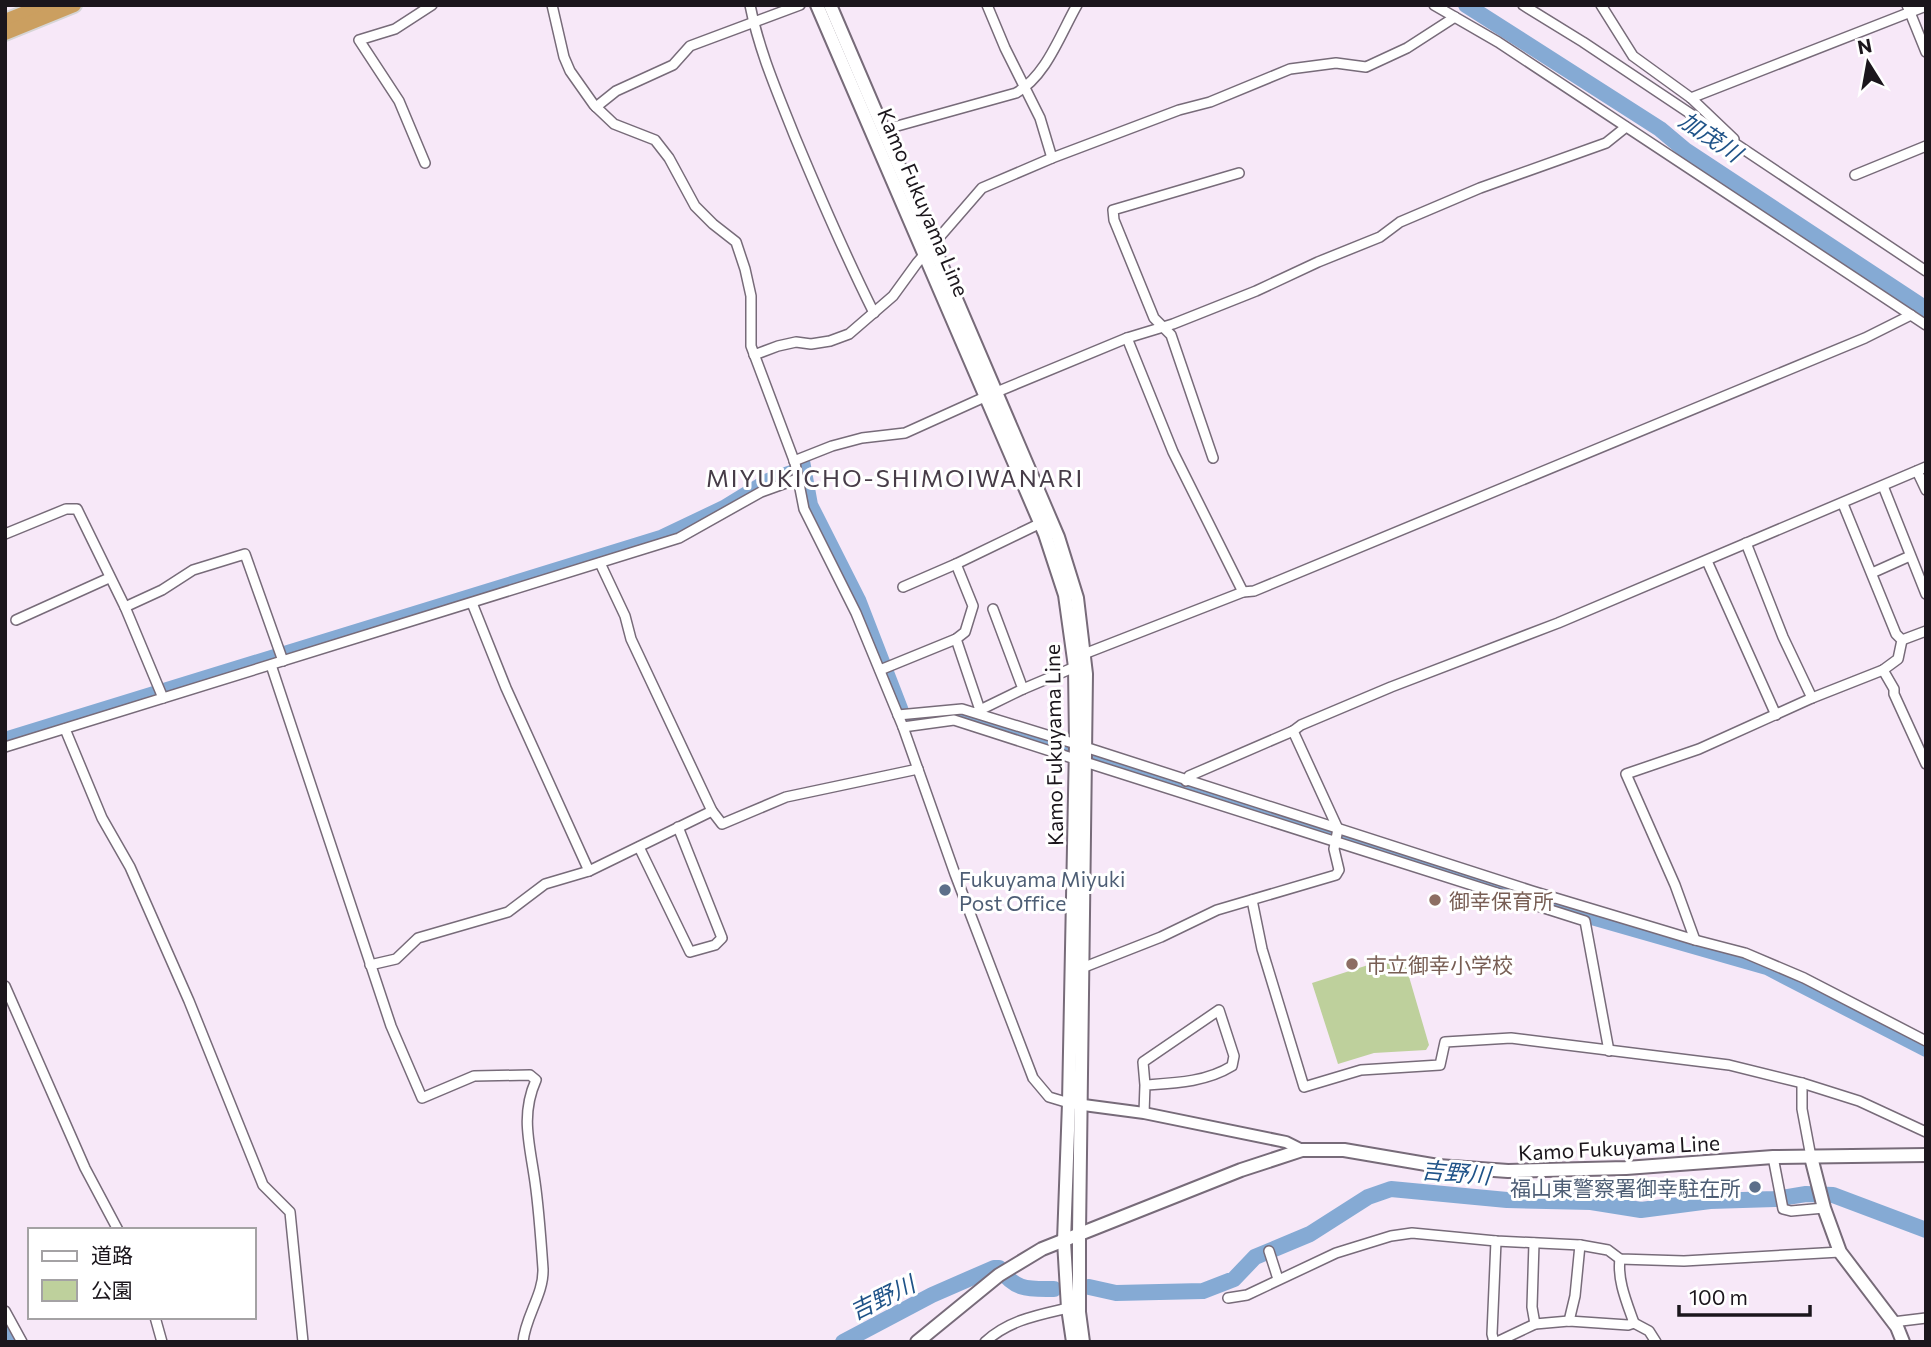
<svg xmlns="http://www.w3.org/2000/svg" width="1931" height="1347" font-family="Commissioner,'Noto Sans JP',sans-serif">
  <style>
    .green { fill: #bed09c }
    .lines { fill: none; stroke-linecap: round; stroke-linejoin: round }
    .river { stroke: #85aad4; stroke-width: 16 }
    .minor-casing { stroke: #776b79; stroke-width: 12 }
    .tertiary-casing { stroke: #776b79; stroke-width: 14 }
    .secondary-casing { stroke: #776b79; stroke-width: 16 }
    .trunk-casing { stroke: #d6d5d6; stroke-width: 18 }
    .minor { stroke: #fff; stroke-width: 9 }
    .tertiary { stroke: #fff; stroke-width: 10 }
    .secondary { stroke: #fff; stroke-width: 12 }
    .trunk { stroke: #cb9f60; stroke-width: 14 }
    .service-dot { fill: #5c6f8a; stroke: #fff; stroke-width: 2.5 }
    .education-dot { fill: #8d6e63; stroke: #fff; stroke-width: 2.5 }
    .labels { text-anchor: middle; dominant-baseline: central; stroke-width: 6; stroke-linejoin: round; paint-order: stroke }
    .street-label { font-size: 21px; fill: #1b161c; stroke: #fff }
    .service-label { font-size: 21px; fill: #4e5e75; stroke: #fff; text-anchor: start }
    .education-label { font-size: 21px; fill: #785e54; stroke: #fff; text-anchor: start }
    .water-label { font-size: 23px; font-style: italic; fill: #1f5388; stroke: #fff }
    .quarter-label { font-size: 24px; letter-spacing: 2px; fill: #473c48; stroke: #fff }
  </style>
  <rect width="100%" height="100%" fill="#f7e8f8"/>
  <path class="green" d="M1390,958L1395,964L1405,963L1429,1045L1426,1050L1374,1053L1338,1064L1312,983Z"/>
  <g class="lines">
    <g class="river">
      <path d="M1466,5L1660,129L1685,150L1926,309"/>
      <path d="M802,461L810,505L858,600L904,719L911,720L960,715L969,716L1557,907L1767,967L1926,1049"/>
      <path d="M5,740L661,538L724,508L768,481L803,469"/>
      <path d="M1089,1287L1116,1293L1203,1291L1234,1279L1255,1257L1310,1234L1368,1197L1391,1189L1507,1200L1591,1202L1641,1210L1710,1201L1775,1199L1806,1194L1833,1195L1926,1230"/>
      <path d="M5,1328L13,1342"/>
      <path d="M843,1342L932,1295L994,1268H999C1016,1291 1028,1289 1054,1289"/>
    </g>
    <g class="minor-casing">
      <g id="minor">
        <path d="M552,5L564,57L570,71L594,105L614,124L655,140L669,158L695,206L713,224L736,242L745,269L751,296V346L795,463L804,509L856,613L903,727L955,874L1033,1078L1049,1097L1069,1103"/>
        <path d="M750,5C759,51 778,94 795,137C820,197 845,255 874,313"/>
        <path d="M987,5L1005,48L1040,118L1052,158"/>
        <path d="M1434,5L1498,42L1926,325"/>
        <path d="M1523,5L1583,42L1926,271"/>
        <path d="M1601,5L1633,56L1691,98L1734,139"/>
        <path d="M1907,5L1926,52"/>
        <path d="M1691,98L1926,6"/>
        <path d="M596,107L616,91L673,65L690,46L800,5"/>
        <path d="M883,130L1016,93C1046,76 1060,35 1077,5"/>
        <path d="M425,163L399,101L359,40L395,29L432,5"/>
        <path d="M1855,175L1926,146"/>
        <path d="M1127,338L1173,452L1243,592"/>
        <path d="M754,355L778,346L796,342L811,344L830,341L849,334L893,296L917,263L982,188L1052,158L1179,110L1210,102L1290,69L1336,63L1366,67L1407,48L1455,17"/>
        <path d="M1213,458L1171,335L1154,318L1114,220L1113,210L1239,173"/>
        <path d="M794,461L832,446L862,438L905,433L987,396L1127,338L1173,324L1256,291L1318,262L1380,237L1400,222L1480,188L1606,143L1626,127"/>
        <path d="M1917,471L1926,490"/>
        <path d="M1883,486L1926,594"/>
        <path d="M5,534L66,509H77L125,607L163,698"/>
        <path d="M1746,543L1783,637L1812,698"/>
        <path d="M1707,561L1776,715"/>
        <path d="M600,563L625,616L631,639L712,811"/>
        <path d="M1872,573L1910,556"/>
        <path d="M903,587L956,564"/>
        <path d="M472,603L506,688L589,871"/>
        <path d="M125,607L162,590L193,570L245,554L283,661"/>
        <path d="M16,620L109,578"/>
        <path d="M956,639L980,710L976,712"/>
        <path d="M1902,640L1926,631"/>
        <path d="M271,665L391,1026L422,1098L474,1076L530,1075L536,1080C520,1116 530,1145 535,1182C539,1210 541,1240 543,1269C544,1294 525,1317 523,1342"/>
        <path d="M880,670L956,639L965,632L973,606L956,564L1045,521"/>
        <path d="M1883,670L1894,689V694L1926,764"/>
        <path d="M1023,689L1075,667L1084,654L1243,592L1254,591L1865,338L1911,315"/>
        <path d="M980,710L1023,689L993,609"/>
        <path d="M898,715L962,709L1076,744"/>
        <path d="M903,727L954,720L1075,759"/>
        <path d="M65,729L102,818L130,867L189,1001L263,1185L290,1212L303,1342"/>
        <path d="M5,747L679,538L761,492L797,479"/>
        <path d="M1085,747L1532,891L1695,940L1745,953L1804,978L1926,1041"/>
        <path d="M1085,762L1585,921L1609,1051"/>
        <path d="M1186,781L1189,776L1293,731L1301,725L1391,687L1558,623L1926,467"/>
        <path d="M639,847L690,952L715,945L722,938L678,827"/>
        <path d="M1252,900L1262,949L1304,1087L1361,1070L1440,1065L1445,1042L1511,1038L1729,1065L1802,1083L1859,1101L1926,1132"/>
        <path d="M1695,940L1675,885L1626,774L1699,749L1812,698L1883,670L1898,659L1902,640L1896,634L1843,504"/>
        <path d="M370,965L396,959L418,938L508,912L545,884L589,871L712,811L722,824L786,797L918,769"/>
        <path d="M1082,968L1161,937L1217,910L1336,875L1339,870L1334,849L1338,829L1293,731"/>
        <path d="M5,986L85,1168L118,1230"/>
        <path d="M1802,1083V1109L1811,1157"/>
        <path d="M1144,1113L1145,1085C1176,1083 1206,1082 1232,1066L1234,1056L1219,1010L1143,1062L1145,1085"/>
        <path d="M1773,1157L1783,1209L1791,1211L1824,1208"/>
        <path d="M1534,1243L1532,1307L1535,1324"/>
        <path d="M1269,1251L1278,1279"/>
        <path d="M1620,1259C1617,1280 1627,1303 1634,1323"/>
        <path d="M1228,1298L1247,1295L1336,1253L1391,1236L1412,1233L1496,1241L1580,1245L1608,1250L1620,1259L1684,1261L1840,1252"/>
        <path d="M5,1311L22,1342"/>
        <path d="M155,1317L162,1342"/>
        <path d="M1569,1321L1575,1296L1580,1245"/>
        <path d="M1893,1322L1926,1318"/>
        <path d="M985,1342C1009,1320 1038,1315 1068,1308"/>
        <path d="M1494,1342L1492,1334L1496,1241"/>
        <path d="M1497,1342L1535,1324L1569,1321L1628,1325L1634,1323L1649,1331L1656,1342"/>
      </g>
    </g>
    <g class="tertiary-casing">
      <path id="tertiary" d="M1076,1104L1144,1113L1286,1142L1302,1150"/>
    </g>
    <g class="secondary-casing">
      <g id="secondary">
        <path d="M817,5L1045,534L1065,595L1075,667L1076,744L1069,1103L1064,1241L1068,1308L1073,1342"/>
        <path d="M830,5L1058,537L1077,598L1086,674L1079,1234V1312L1083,1342"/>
        <path d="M1811,1157L1824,1208L1840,1252L1897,1327L1903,1342"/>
        <path d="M917,1342L999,1275L1042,1249L1241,1170L1302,1150H1344L1438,1166L1508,1171L1626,1168L1773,1157L1926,1155"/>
      </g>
    </g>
    <g class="trunk-casing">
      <g id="trunk">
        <path d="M5,21L45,5"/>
        <path d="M5,33L74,5"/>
      </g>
    </g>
    <use href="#minor" class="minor"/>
    <use href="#tertiary" class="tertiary"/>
    <use href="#secondary" class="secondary"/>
    <use href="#trunk" class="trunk"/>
  </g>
  <g class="service-dot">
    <circle cx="945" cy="890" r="7"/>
    <circle cx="1755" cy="1187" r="7"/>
  </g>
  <g class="education-dot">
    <circle cx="1435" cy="900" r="7"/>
    <circle cx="1352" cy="964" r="7"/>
  </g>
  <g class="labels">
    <g class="street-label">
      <text transform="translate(924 202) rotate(67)">Kamo Fukuyama Line</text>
      <text transform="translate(1053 745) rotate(-91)">Kamo Fukuyama Line</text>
      <text transform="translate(1619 1147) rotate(-3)">Kamo Fukuyama Line</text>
    </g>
    <g class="service-label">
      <text x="959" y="878">Fukuyama Miyuki<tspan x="959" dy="24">Post Office</tspan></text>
      <text x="1741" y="1187" text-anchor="end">福山東警察署御幸駐在所</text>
    </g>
    <g class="education-label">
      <text x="1449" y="900">御幸保育所</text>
      <text x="1366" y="964">市立御幸小学校</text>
    </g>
    <g class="water-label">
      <text transform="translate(1711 136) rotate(34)">加茂川</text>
      <text transform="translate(1456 1172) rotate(5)">吉野川</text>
      <text transform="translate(882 1297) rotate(-26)">吉野川</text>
    </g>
    <g class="quarter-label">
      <text x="895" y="477">MIYUKICHO-SHIMOIWANARI</text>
    </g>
  </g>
  <rect width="1931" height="1347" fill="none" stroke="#1b161c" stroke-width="14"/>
  <rect x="28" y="1228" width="228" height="91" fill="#ffffff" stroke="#a4a2a4" stroke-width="2"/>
  <rect x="42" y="1251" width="35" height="10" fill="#ffffff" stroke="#a4a2a4" stroke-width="2"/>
  <text x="91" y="1263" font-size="21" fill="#1b161c">道路</text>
  <rect x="42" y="1280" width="35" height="21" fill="#bed09c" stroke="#a4a2a4" stroke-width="2"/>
  <text x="91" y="1298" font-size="21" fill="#1b161c">公園</text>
  <g transform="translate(1868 63) rotate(349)" stroke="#ffffff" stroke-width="5" paint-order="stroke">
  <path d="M0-5L12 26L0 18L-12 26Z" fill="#1b161c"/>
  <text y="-10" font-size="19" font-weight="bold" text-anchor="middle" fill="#1b161c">N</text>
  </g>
  <path d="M1679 1305v10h131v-10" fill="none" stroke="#1b161c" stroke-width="3.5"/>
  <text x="1689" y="1305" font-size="21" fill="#1b161c" stroke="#ffffff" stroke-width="5" paint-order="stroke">100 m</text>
</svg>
